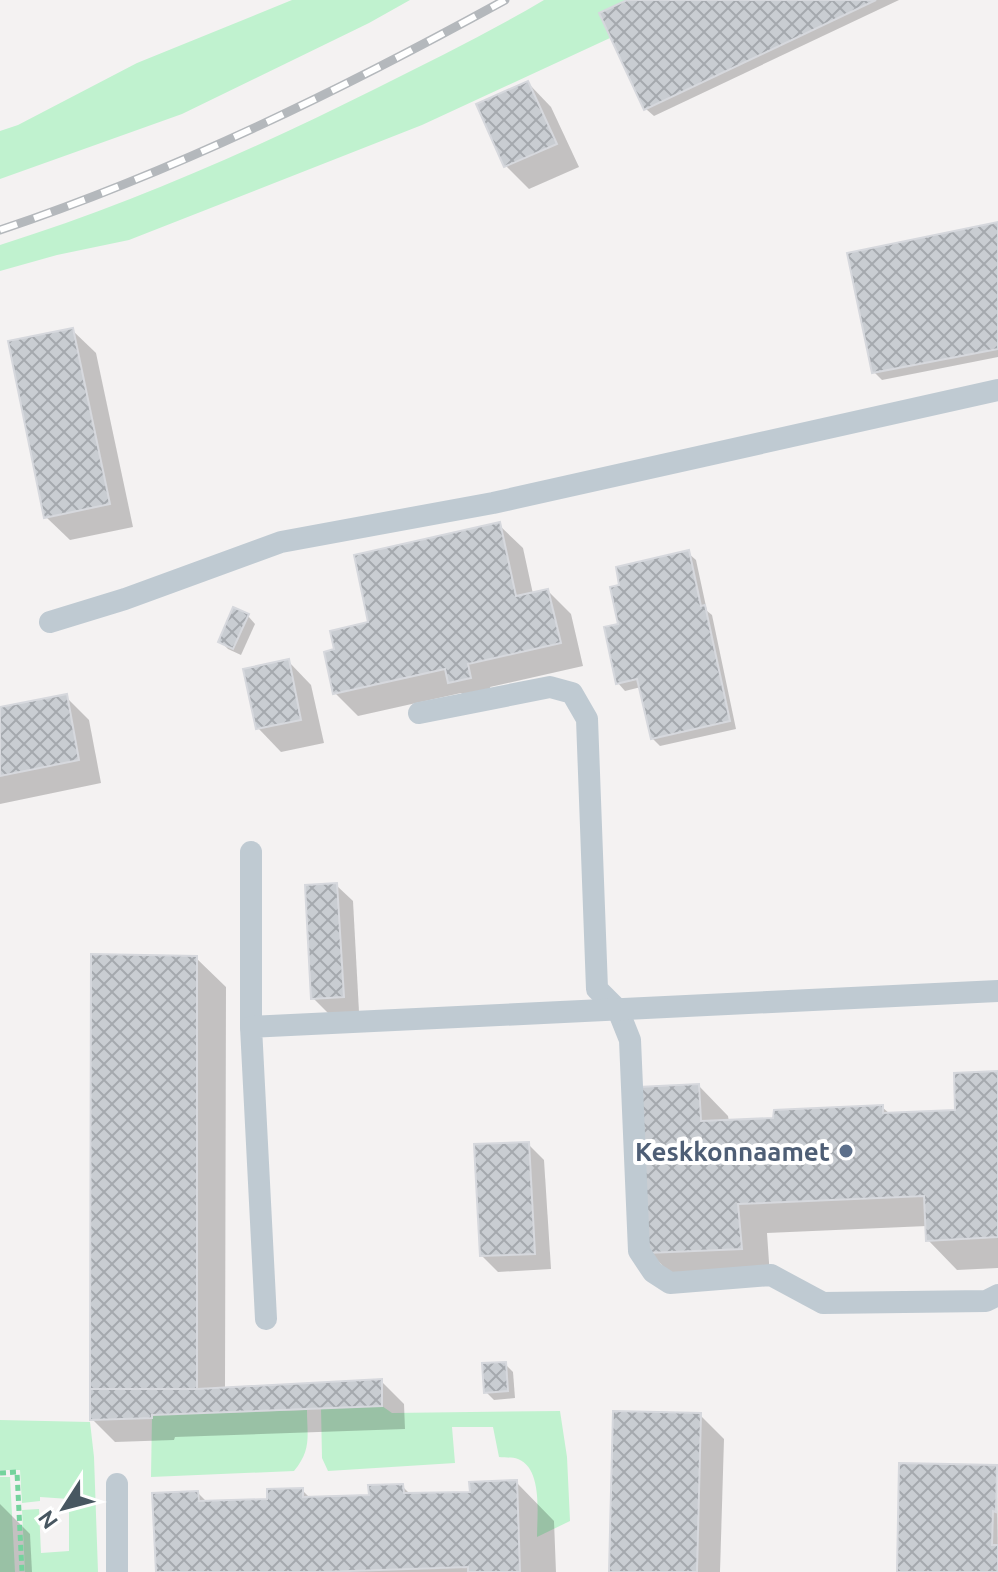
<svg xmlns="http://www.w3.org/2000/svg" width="998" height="1572" font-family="Ubuntu,sans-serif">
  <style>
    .grass { fill: #c0f2cf }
    .shadow { fill: #0003 }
    .building { fill: url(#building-cross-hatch); stroke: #d6d8dd; stroke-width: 2 }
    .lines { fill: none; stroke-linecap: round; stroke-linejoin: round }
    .path { stroke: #75d39d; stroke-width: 5; stroke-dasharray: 6 4; stroke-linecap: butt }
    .service { stroke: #bfcad2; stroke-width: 22 }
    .rail-casing { stroke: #b4b8bc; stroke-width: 9 }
    .rail { stroke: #fff; stroke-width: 6; stroke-dasharray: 18; stroke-linecap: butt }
    .service-dot { fill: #5c6f8a; stroke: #fff; stroke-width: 3 }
    .labels { text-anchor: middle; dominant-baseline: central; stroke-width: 8; stroke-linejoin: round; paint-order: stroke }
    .service-label { font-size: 26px; font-weight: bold; fill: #4e5e75; stroke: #fff; text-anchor: end }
  </style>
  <defs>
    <pattern id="building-cross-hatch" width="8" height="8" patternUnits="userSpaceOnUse" patternTransform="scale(2)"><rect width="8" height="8" fill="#c9cdd2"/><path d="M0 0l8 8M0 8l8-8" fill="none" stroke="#a5a9ae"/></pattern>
  </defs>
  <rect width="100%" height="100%" fill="#f4f2f2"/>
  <g class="grass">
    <path d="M292,0H410L369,23L182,114L0,179V131L18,125L137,63Z"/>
    <path d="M544,0H627L599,13L610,38L422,125L129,240L57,255L0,271V245C130,204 255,149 377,88C433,60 490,32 544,0Z"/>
    <path d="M382,1406L392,1413L560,1411L567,1457L570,1521L537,1537C537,1515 543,1469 518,1459C513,1457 505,1458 499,1457L493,1427H452L455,1463L328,1471L322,1458L321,1408Z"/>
    <path d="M307,1410C307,1436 312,1449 294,1471L151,1477L152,1415Z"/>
    <path d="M0,1420L90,1422L94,1457L98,1572H25L22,1510L39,1509L41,1553L69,1551V1499L40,1497V1501L22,1503L20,1470H0Z"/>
    <path d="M0,1477H10L15,1572H0Z"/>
  </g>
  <g class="shadow">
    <path d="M632,0H899L654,116L646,109Z"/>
    <path d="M528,83L551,107L579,167L529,189L506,166Z"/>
    <path d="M998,225V357L882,380L874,372Z"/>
    <path d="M72,330L96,353L133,527L70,540L46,517Z"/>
    <path d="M499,525L523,548L533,594L548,591L571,614L583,666L490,687L494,701L473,705L461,693L358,716L335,693L336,650Z"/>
    <path d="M688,553L696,560L707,611L712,615L736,729L660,746L652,738L641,687L625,691L618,683L621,625Z"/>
    <path d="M248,616L255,624L241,655L228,649L220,641Z"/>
    <path d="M288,661L311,685L324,743L281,752L258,728Z"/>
    <path d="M66,697L89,720L101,783L0,804V709Z"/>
    <path d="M336,885L353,901L359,1012L329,1014L313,998Z"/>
    <path d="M196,958L226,987L225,1390L381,1381L404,1404L405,1429L175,1437L174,1440L115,1442L92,1419Z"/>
    <path d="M998,1073V1268L957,1270L928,1240L927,1226L767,1233L770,1277L679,1282L649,1252L699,1086L728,1116L729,1122L775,1120L882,1107L890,1114L957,1112Z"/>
    <path d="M528,1144L544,1160L551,1269L498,1272L482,1256Z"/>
    <path d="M505,1364L513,1372L515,1398L494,1400L486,1392Z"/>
    <path d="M700,1415L724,1439L720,1572H611Z"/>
    <path d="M997,1467L998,1572H899Z"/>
    <path d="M516,1482L554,1521L556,1572H158L198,1493L208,1503L270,1500L302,1490L310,1498L371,1497L402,1486L411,1495L472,1494Z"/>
    <path d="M0,1504L30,1534L32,1572H0Z"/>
  </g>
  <g class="building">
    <path d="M627,0H876L644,110L599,13Z"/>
    <path d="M528,81L557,144L504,167L476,104Z"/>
    <path d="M998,222V349L872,373L847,253Z"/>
    <path d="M73,328L110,504L44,518L8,341Z"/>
    <path d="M500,522L516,596L548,589L561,643L468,664L471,678L448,683L445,669L333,694L324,652L334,649L330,631L368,622L354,555Z"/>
    <path d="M689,550L701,606L705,605L730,721L651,739L637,679L616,684L604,627L618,624L610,587L619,585L616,567Z"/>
    <path d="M233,607L249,614L233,649L218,642Z"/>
    <path d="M289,659L301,720L256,729L243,669Z"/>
    <path d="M67,694L79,760L0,776V707Z"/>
    <path d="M337,883L344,997L311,999L305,885Z"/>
    <path d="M91,954L197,956V1389H90Z"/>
    <path d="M998,1071V1237L926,1241L924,1196L738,1204L742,1249L647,1253L639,1087L699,1084L701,1121L773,1118L774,1110L883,1105V1113L955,1110L954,1073Z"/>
    <path d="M529,1142L535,1254L480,1256L474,1144Z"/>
    <path d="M506,1362L508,1391L484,1393L482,1363Z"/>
    <path d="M382,1379V1406L152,1415V1418L90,1420V1389H197Z"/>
    <path d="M613,1411L701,1413L697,1572H609Z"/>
    <path d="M899,1463L997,1465L996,1512L993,1511L992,1545H998V1572H897Z"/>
    <path d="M517,1480L520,1572H468V1567L320,1572H156L152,1493L198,1491L199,1501L267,1499V1489L303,1488V1497L369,1495L368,1485L403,1484L404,1493L470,1492L469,1482Z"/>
  </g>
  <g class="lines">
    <path class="path" d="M0,1473L17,1472L22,1572"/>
    <g class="service">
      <path d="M50,622L125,599L281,542L493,503L998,390"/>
      <path d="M419,713L550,687L572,693L587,719L597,989L618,1010L630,1040L639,1251L653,1272L670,1283L771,1275L823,1303L986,1301L998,1295"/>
      <path d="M251,1027V852"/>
      <path d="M266,1319L251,1027L998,991"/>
      <path d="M117,1484V1572"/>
    </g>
    <g class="rail-casing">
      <path id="rail" d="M0,230C176,171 343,89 505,0"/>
    </g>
    <use href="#rail" class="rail"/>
  </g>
  <circle class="service-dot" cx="846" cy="1151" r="8"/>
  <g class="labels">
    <g class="service-label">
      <text x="830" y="1151">Keskkonnaamet</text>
    </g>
  </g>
  <g transform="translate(64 1508) rotate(234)" stroke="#ffffff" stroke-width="6" paint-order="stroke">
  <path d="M0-6L14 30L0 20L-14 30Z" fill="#485761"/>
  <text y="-12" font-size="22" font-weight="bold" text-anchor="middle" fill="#485761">N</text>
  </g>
</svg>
